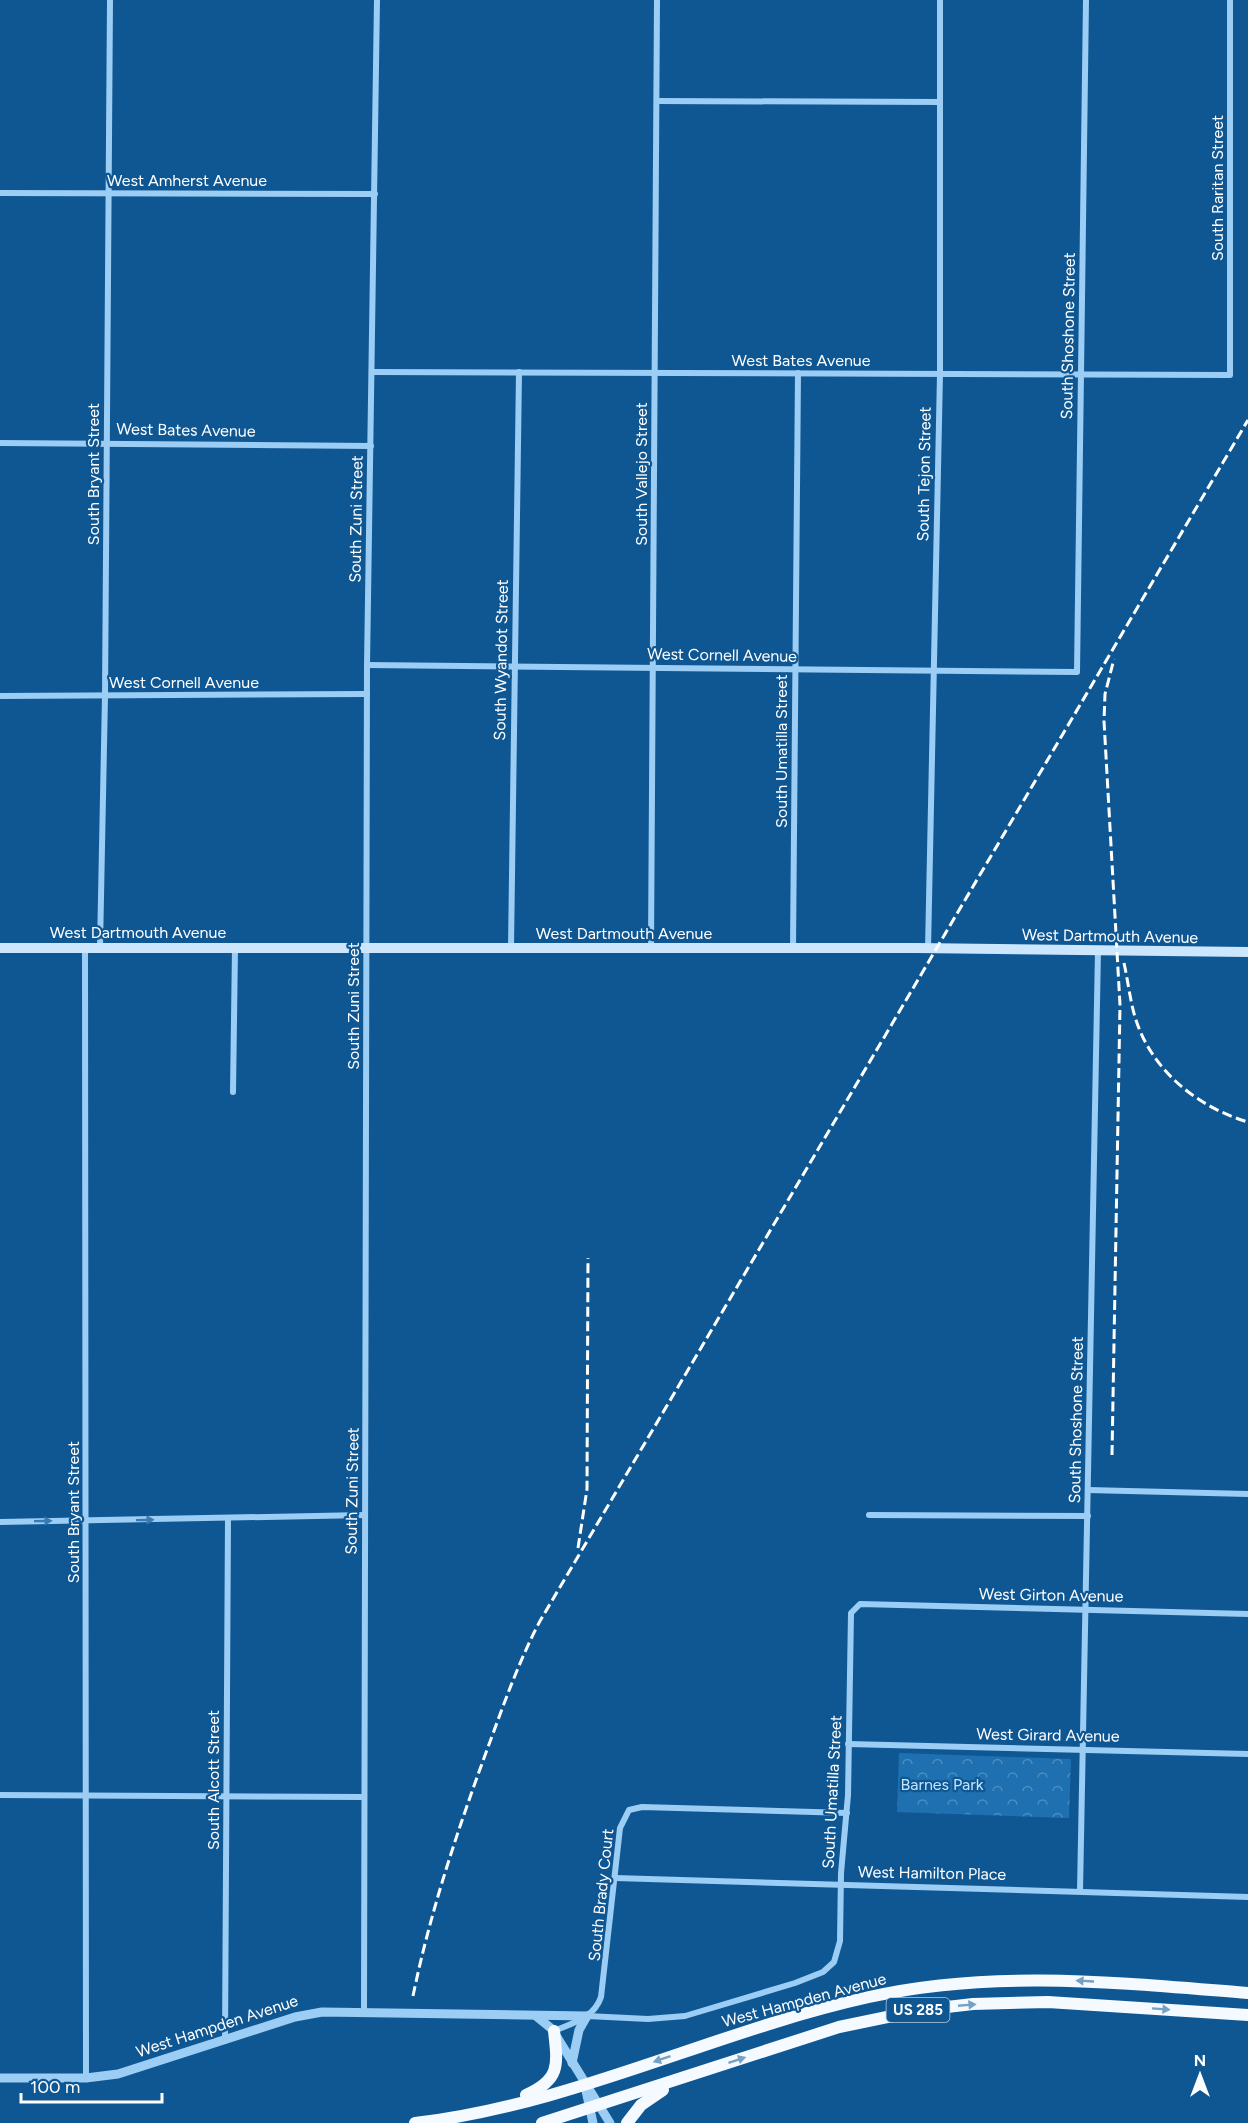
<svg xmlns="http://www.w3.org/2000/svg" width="1248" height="2123" font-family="Figtree,sans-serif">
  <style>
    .park { fill: url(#park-crowns) }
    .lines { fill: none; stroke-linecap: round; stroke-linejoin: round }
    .minor { stroke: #9ccdf4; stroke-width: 6 }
    .tertiary { stroke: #9ccdf4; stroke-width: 9 }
    .secondary { stroke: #cbe6fd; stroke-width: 10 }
    .trunk { stroke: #f4faff; stroke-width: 12 }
    .rail { stroke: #fff; stroke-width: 3; stroke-dasharray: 10 4.5; stroke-linecap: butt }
    .oneway { fill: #397ab0 }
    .oneway2 { fill: #76a0c4 }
    .labels { text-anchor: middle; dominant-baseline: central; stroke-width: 4.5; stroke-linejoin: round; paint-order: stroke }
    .shield { fill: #0f5793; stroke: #b7cddf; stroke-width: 1.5 }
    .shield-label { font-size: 15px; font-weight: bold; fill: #fff }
    .street-label { font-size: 16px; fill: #fff; stroke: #0f5793 }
    .park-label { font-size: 16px; fill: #c3e4fe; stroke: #0f5793 }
  </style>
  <defs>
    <pattern id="park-crowns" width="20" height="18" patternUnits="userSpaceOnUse" patternTransform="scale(1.5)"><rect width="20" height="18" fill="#1e70b0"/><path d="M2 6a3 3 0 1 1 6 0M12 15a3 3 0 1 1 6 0" fill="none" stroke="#4b8dc0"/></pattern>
  </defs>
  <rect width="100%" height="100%" fill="#0f5793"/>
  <path class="park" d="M899,1753L1071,1759L1069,1818L897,1812Z"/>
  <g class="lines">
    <g class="minor">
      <path d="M657,101L940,102"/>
      <path d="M0,193L375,194"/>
      <path d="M372,372L1230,375V0"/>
      <path d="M0,443L371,446"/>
      <path d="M367,665L1077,672L1086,0"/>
      <path d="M0,696L367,694"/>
      <path d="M85,947L86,2078"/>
      <path d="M100,947L105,696L110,0"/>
      <path d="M511,947L519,372"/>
      <path d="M651,948L657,0"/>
      <path d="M793,948L798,373"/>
      <path d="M928,949L940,374V0"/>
      <path d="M233,1092L235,948"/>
      <path d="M1088,1490L1248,1494"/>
      <path d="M869,1515L1088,1516"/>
      <path d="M0,1522L365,1515"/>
      <path d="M848,1744L1248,1754"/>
      <path d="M0,1795L364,1797"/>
      <path d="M615,1878L1248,1897"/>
      <path d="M1080,1891L1098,951"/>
      <path d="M364,2011L367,665L377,0"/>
      <path d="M587,2016L648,2019L685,2016L795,1983L823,1972L834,1962L840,1941L841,1873L848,1795L851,1613L860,1604L1248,1614"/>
      <path d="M554,2031C573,2023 594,2018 601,1997L620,1828L629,1810L642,1807L847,1813"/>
      <path d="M225,2041L228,1519"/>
    </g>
    <g class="tertiary">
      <path d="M536,2016L552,2029L610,2123"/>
      <path d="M572,2063L579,2030L587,2016"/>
      <path d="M0,2078H86L118,2074L295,2017L322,2012L587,2016"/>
      <path d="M585,2086L593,2123"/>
    </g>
    <path class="secondary" d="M0,948H917L1248,952"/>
    <g class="trunk">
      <path d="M526,2095C560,2080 558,2066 554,2031"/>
      <path d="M415,2123C572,2105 715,2031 869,1997C994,1969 1121,1983 1248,1993"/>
      <path d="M542,2123L839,2027L921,2010L973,2004L1048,2002L1248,2015"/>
      <path d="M627,2123L641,2105L663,2090"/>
    </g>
    <g class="rail">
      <path d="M1124,963C1128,981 1130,1000 1135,1017C1151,1070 1197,1107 1248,1122"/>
      <path d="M1112,1455L1120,1005L1104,721L1105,694L1114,659"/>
      <path d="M578,1548L587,1489L588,1258"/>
      <path d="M413,1996C431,1908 460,1823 491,1739C506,1698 520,1659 540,1621L1248,420"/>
    </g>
  </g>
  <defs><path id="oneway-solid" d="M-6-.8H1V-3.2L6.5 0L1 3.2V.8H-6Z" transform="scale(1.5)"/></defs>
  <g class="oneway">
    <use href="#oneway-solid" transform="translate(145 1520) rotate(-1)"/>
    <use href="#oneway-solid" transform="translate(43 1521) rotate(-1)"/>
  </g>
  <g class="oneway2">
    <use href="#oneway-solid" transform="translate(1085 1981) rotate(-177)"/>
    <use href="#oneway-solid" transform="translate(967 2005) rotate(-5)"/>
    <use href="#oneway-solid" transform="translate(1161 2009) rotate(4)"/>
    <use href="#oneway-solid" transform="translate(662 2059) rotate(161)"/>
    <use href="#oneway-solid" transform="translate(737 2060) rotate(-18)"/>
  </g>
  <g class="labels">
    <rect class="shield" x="886.5" y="1998" width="63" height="24" rx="4.5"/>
    <g class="shield-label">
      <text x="918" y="2010">US 285</text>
    </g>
    <g class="street-label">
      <text x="187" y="180">West Amherst Avenue</text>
      <text transform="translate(1217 188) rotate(-90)">South Raritan Street</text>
      <text transform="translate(1068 336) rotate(-89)">South Shoshone Street</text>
      <text x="801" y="360">West Bates Avenue</text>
      <text transform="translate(186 430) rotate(1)">West Bates Avenue</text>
      <text transform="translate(93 474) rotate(-90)">South Bryant Street</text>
      <text transform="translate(641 474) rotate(-90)">South Vallejo Street</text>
      <text transform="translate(924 474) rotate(-89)">South Tejon Street</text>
      <text transform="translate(356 519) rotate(-89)">South Zuni Street</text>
      <text transform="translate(722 655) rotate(1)">West Cornell Avenue</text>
      <text transform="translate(501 660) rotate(-89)">South Wyandot Street</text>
      <text x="184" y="682">West Cornell Avenue</text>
      <text transform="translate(781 751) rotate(-90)">South Umatilla Street</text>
      <text x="138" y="932">West Dartmouth Avenue</text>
      <text x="624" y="933">West Dartmouth Avenue</text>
      <text transform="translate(1110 936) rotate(1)">West Dartmouth Avenue</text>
      <text transform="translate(353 1006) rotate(-90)">South Zuni Street</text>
      <text transform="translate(1076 1420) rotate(-89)">South Shoshone Street</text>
      <text transform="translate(352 1491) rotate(-89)">South Zuni Street</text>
      <text transform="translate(73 1512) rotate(-90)">South Bryant Street</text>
      <text transform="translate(1051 1595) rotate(1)">West Girton Avenue</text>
      <text transform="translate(1048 1735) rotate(1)">West Girard Avenue</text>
      <text transform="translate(213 1780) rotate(-90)">South Alcott Street</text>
      <text transform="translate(832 1792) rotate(-87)">South Umatilla Street</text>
      <text transform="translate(932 1873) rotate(1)">West Hamilton Place</text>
      <text transform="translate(601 1895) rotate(-84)">South Brady Court</text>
      <text transform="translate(804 2000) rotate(-15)">West Hampden Avenue</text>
      <text transform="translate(217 2026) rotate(-18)">West Hampden Avenue</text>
    </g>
    <g class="park-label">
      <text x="942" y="1784">Barnes Park</text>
    </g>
  </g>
  <g transform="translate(1200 2075)" stroke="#0f5793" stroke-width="4.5" paint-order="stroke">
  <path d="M0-4.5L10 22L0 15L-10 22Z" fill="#ffffff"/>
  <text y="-9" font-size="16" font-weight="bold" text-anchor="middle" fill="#ffffff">N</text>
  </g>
  <path d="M21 2093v9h141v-9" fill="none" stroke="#ffffff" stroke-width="3"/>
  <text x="30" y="2093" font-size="18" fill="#ffffff" stroke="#0f5793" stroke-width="4.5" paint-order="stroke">100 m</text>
</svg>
